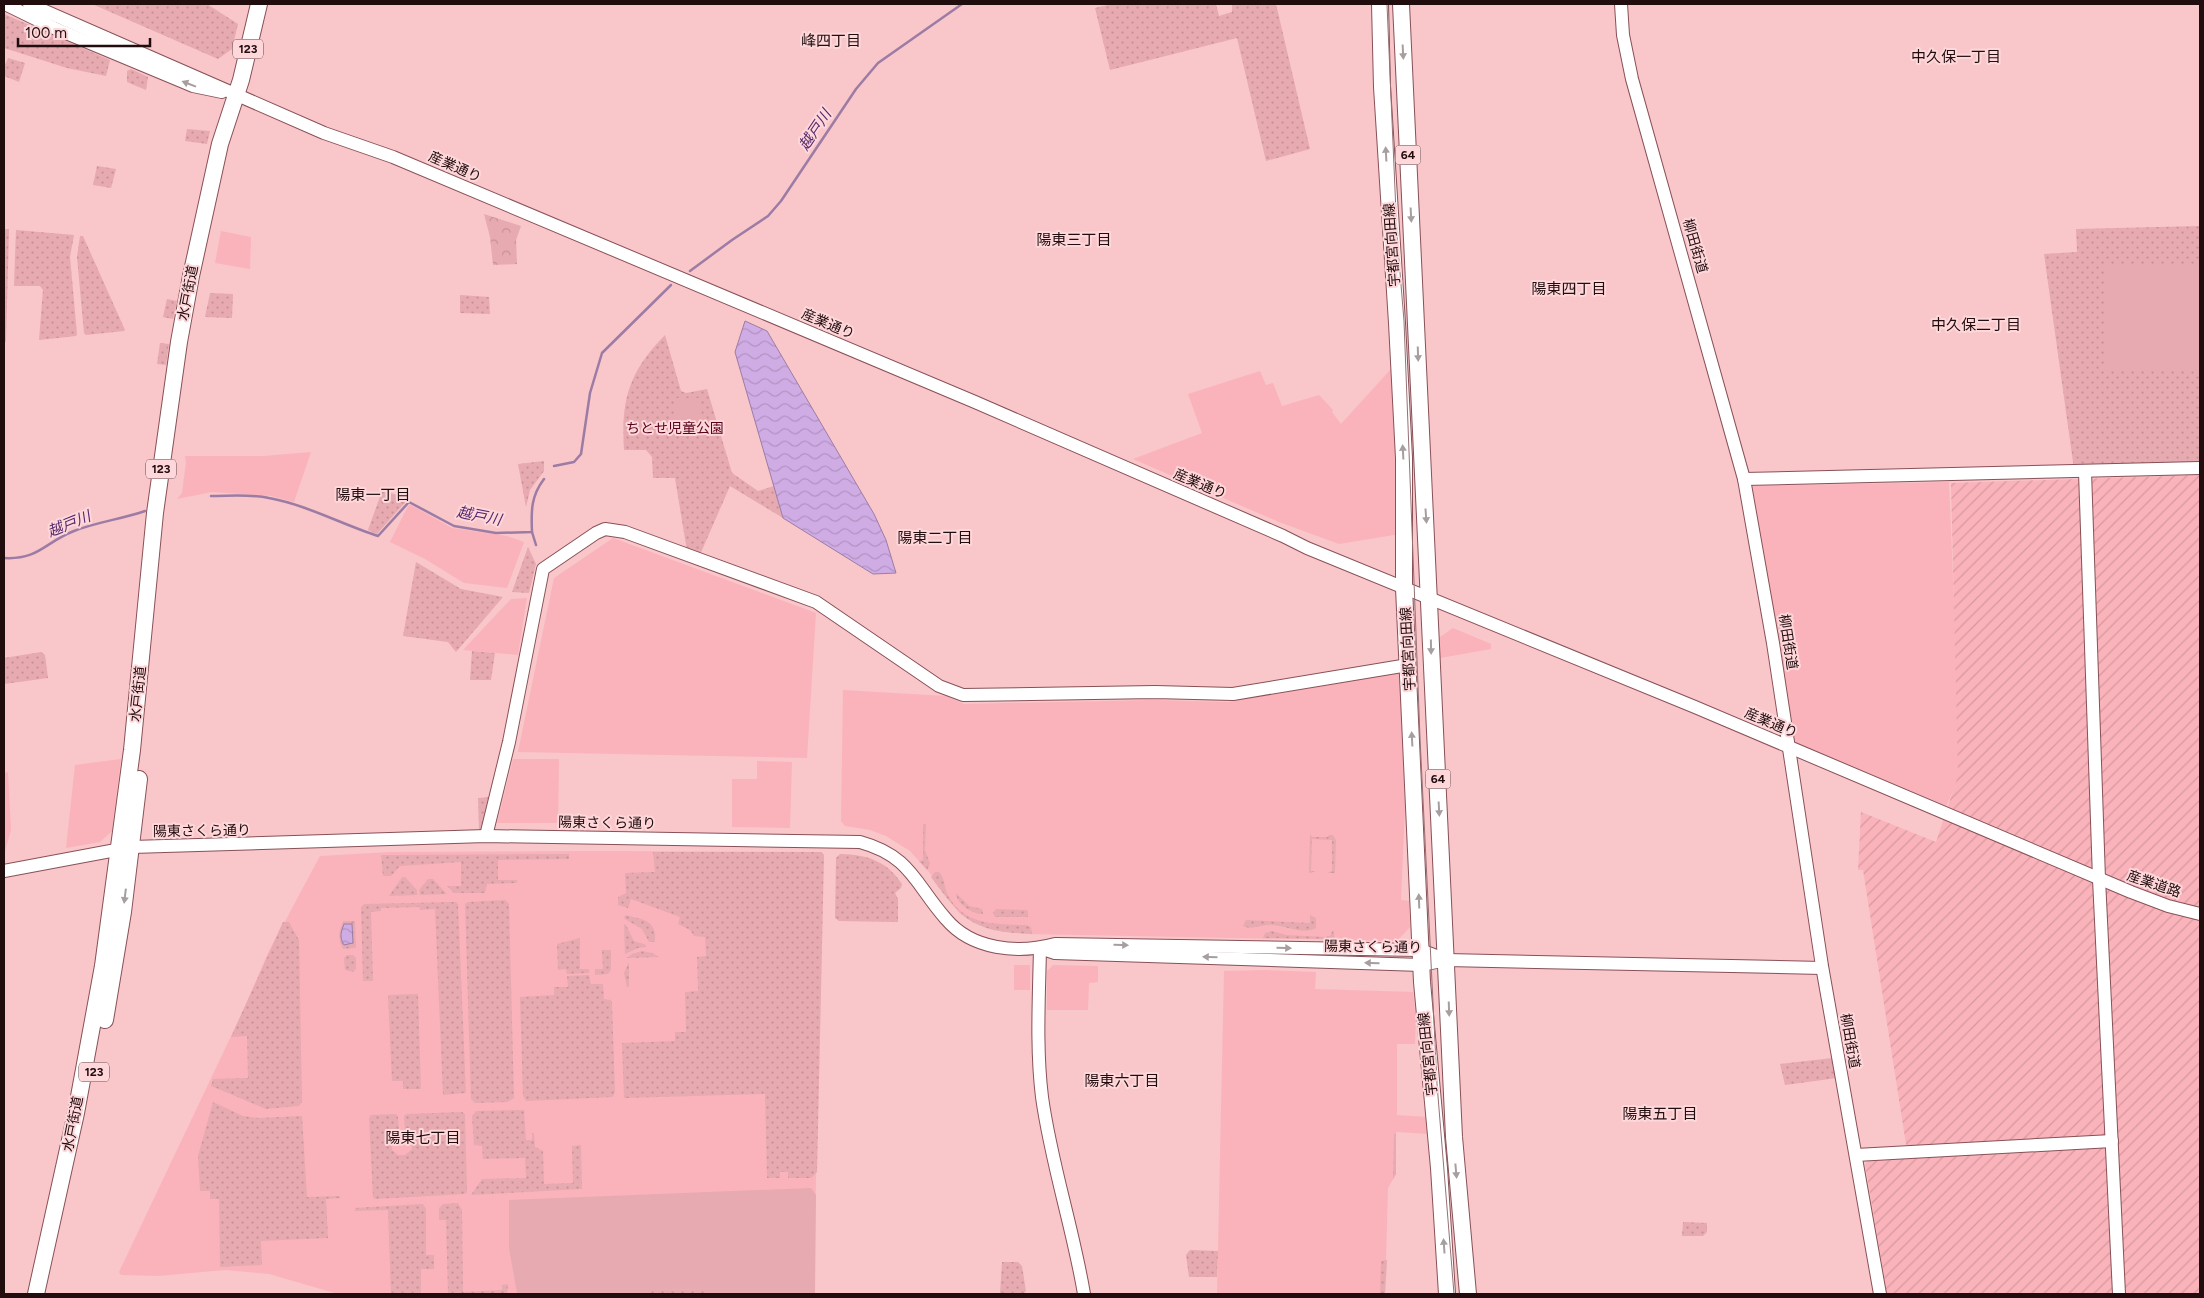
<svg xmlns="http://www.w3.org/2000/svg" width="2204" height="1298" font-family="Figtree,'Noto Sans JP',sans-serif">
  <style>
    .built { fill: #fab3ba }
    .industrial { fill: url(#industrial-furrows) }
    .green { fill: url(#green-dots) }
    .forest { fill: url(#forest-crowns) }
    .pitch { fill: #e6aab0 }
    .water { fill: url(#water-waves); stroke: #9c7ca4 }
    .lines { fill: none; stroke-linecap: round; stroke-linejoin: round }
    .stream { stroke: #9c7ca4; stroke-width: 2.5 }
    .tertiary-casing { stroke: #875157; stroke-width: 14 }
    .primary-casing { stroke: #875157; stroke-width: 18 }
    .trunk-casing { stroke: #875157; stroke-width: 18 }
    .tertiary { stroke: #fff; stroke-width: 12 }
    .primary { stroke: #fff; stroke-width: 16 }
    .trunk { stroke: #fff; stroke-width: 16 }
    .tram { stroke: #967074; stroke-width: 1 }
    .oneway { fill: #a69e9f }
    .labels { text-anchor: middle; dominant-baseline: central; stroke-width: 4; stroke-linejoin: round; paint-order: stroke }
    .shield { fill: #fed7da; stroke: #63494b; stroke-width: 1 }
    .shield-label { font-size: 12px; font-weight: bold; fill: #210c0e }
    .street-label { font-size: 14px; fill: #210c0e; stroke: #fed7da }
    .park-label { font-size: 14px; fill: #59001b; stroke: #fed7da }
    .neighbourhood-label { font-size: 15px; fill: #210c0e; stroke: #fed7da }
    .water-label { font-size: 15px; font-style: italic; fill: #55286b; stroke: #fed7da }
  </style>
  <defs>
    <pattern id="industrial-furrows" width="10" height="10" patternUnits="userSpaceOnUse" patternTransform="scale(1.25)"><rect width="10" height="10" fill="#fab3ba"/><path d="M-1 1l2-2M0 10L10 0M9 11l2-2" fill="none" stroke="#d6999f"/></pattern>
    <pattern id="green-dots" width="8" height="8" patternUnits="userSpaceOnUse" patternTransform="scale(1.25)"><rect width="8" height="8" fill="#e6aab0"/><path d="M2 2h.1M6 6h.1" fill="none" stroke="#c59196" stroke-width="1.8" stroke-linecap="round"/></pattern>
    <pattern id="forest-crowns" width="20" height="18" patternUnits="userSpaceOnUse" patternTransform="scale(1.25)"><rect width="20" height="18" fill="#e6aab0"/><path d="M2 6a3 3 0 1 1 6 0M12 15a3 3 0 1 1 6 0" fill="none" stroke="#c59196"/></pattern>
    <pattern id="water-waves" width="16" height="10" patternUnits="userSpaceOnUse" patternTransform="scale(1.25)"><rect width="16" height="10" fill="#d0ace5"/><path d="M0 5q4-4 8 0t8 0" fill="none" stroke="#b293c3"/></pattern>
  </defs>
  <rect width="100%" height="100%" fill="#f9c6ca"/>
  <g class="built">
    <path d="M221,231L251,237L250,269L215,263Z"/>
    <path d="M1391,369H1395L1400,534L1339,544L1279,522L1133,459L1202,433L1188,394L1260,371L1266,385L1273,383L1282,406L1319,395L1333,410L1332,412L1341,424Z"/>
    <path d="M311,452L294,502L271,496L212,492L177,499L182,493L186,462L185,456H263Z"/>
    <path d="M1949,482L1961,775L1946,806L1794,742L1752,486Z"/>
    <path d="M411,505L452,528L507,536L524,542L507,588L464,583L425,559L390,542L408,506Z"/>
    <path d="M613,538L816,613L807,758L518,752L554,578Z"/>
    <path d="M527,598L518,655L463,650L511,599Z"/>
    <path d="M1453,628L1491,644V649L1440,658V637Z"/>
    <path d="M1400,673L1405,809L1401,900L1409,901L1410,927L1397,941L1028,934L993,930L974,923L960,914L929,872L910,851L886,836L870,830L845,826L841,821L843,690L946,696L964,704L1154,700L1228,702Z"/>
    <path d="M121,759L112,831L100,842L66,848L75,765Z"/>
    <path d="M513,759H559L558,823H497Z"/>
    <path d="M757,761L792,762L790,828L732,827V779H757Z"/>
    <path d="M8,772L11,830L4,855V773Z"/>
    <path d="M600,851L821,852L824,855L821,889L814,1294H338L269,1274L225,1270L158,1276L121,1275L119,1272L243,1011L268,953L320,856L390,852Z"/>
    <rect x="1014" y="965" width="16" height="25"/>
    <path d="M1053,965L1098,966V982L1089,983L1088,1010H1047V971Z"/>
    <path d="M1264,970L1316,972L1315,989L1413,992L1416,1019L1415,1044H1397V1115L1428,1117L1429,1134L1396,1132V1174L1388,1188L1385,1294H1217L1224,971Z"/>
  </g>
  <path class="industrial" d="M2200,475V1294H1887L1865,1164L1870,1159L1908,1157L1863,870H1858L1861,812L1936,842L1958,776L1951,483Z"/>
  <g class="green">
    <path d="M92,4H207L238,24L232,49L218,59Z"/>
    <path d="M1112,4H1216L1219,16L1232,12V4H1276L1310,149L1266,161L1237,38L1110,70L1095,8Z"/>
    <path d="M4,14L110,60L106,76L67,68L4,48Z"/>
    <path d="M8,58L25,63L19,82L4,76V67Z"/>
    <path d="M131,69L148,77L146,90L127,82V71Z"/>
    <path d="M187,129L210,131L207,144L185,141Z"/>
    <path d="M97,166L116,169L111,188L93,185Z"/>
    <path d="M2200,226V465L2074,469L2044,254L2077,252L2076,229Z"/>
    <path d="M4,229H9L6,341L4,344Z"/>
    <path d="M16,230L74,235L70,257L77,334L76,336L39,340L43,290L40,286H14Z"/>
    <path d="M80,236H83L125,330L124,331L86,335L84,333L77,257Z"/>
    <path d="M210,293L233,294L232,318L205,317Z"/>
    <path d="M460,295L489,297L490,314L460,313Z"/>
    <path d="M167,299L177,301L173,319L163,317Z"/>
    <path d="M665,335L681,391L686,393L707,389L732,473L758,491L774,486L783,518L730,486L699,557L687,551L675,478H653L652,457L646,450H624C621,399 629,372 665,335Z"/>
    <path d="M160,343L169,344L166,365L157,364Z"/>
    <path d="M544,461V471L530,490L526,507L518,464Z"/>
    <path d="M382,491L409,498L377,534L368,530Z"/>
    <path d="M528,547L536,564L529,593L512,592Z"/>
    <path d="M416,562L461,589L503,597L456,652L448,642L403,636Z"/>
    <path d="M472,651L495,653L491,680H470Z"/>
    <path d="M41,652L45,655L48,678L4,684V658Z"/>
    <path d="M491,797L483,829L479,830L478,798Z"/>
    <path d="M923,824H926L925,850L930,864L927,870L919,861L923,860Z"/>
    <path d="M1310,834L1312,837H1328L1329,835H1333L1336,840L1335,873H1327L1332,871V840L1312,839L1311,871H1317L1309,873Z"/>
    <path d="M653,852H821L824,855L817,1172L811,1178H788V1172H780V1178H767L765,1094L624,1098L622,1043L675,1041V1032H686L685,992L698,991L697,957L706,956L705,937L694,936L690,930L678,924L680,917L631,899L628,908L618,905V897L626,893L625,873L655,872Z"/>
    <path d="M569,854V859L498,860V880H517V883L487,884L485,893H454L447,886H461V862L400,866L391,876H383L381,855Z"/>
    <path d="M840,854C867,855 886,860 902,884L901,888L895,893L898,899V922L839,921L835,918L836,858Z"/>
    <path d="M935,872H939C945,877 944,890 949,897C965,926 997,924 1026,925L1031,927L1032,934C974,932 963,921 931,877Z"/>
    <path d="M402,877H405L417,890V895L389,896Z"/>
    <path d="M428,879H433L447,894L420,895L419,890Z"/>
    <path d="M956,893L969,906L982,909L983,914C973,915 956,903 956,893Z"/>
    <path d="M505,900L509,904L514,1098L507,1102L475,1103L471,1099L465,904L468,902Z"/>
    <path d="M456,902L458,904L466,1093L443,1095L435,909L420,910L419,907L381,908V911L371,912L373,981H363L361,907L364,904Z"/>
    <path d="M996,909L1026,910L1028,911V917H995L993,913Z"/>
    <path d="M626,915C644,920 657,920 655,942H649L642,929L625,919L624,917Z"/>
    <path d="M1310,915L1316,918V928C1304,935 1286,926 1273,925C1263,923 1252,931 1243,926L1246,920L1310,923Z"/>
    <path d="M344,921H355L356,948L343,949C338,939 338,930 344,921Z"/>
    <path d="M283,922H289L299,940L302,1102L299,1106L266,1109L211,1086L213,1079L248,1078L247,1036L231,1037Z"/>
    <path d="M624,924L626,925L634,941L646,945V947L638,948L625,954Z"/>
    <path d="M1333,930L1335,939L1263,938L1265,933L1272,931L1286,935L1325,937L1330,936Z"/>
    <path d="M580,938V969H589V973L567,974L566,969L558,970L557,944Z"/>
    <path d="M602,950H611V970L608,974L595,975V969H603Z"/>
    <path d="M642,951L652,953L659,957L627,958L632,954Z"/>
    <path d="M347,955H353L356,958V969L353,972L345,970L344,958Z"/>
    <path d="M629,962V986L627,987L624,973Z"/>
    <path d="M589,975L591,984H603L604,999L611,1000L612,1003L615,1091L613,1097L526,1101L523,1096L520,997L554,995V987H568L567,976Z"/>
    <path d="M418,994L421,1089H403V1081H392L388,995Z"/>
    <path d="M1833,1058L1837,1078L1785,1085L1780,1064Z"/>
    <path d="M213,1102L243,1116L259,1118L302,1116L307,1197L340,1196V1198L326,1199L328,1238L261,1241L262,1265L220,1267L219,1199H210V1191H200L198,1156Z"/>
    <path d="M524,1110L526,1140H532V1133L534,1134L535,1147L543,1151L544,1184L573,1183L572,1146L581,1145L582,1189L471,1195L482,1179L526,1178L525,1158L483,1159L482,1146L474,1145L472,1116L476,1111Z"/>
    <path d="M462,1112L465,1114L467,1192L465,1194L375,1199L373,1197L369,1118L371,1115L396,1114L398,1117L399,1132L391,1140L392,1150L398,1155H405L412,1149L411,1137L405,1132L404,1116L407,1114Z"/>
    <path d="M1396,1133V1174L1393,1179L1394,1134Z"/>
    <path d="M458,1203L462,1210L463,1292L502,1290V1285L508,1284L507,1294H448L446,1220H439V1208L443,1204Z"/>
    <path d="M423,1204L426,1209V1255H434V1269H421V1294H391L388,1210L355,1211V1208Z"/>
    <path d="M1683,1222L1707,1223V1232L1703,1236H1682Z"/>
    <path d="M1190,1250L1218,1251L1217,1277H1189L1186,1255Z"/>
    <path d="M1387,1260L1385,1294H1380L1381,1261Z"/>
    <path d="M1002,1262H1018L1022,1266L1026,1291L1023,1294H1000Z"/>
    <path d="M645,1289L708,1290V1294H645Z"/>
  </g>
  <path class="forest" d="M484,214L521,226L516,240L517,264L493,265L490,237Z"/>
  <g class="pitch">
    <path d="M2200,264V369L2106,371L2104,266Z"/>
    <path d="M676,398H701L702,429L676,430Z"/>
    <path d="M811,1188L816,1195L815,1294H708V1290L645,1289V1294L517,1293L509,1248V1200Z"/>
  </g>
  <g class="water">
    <path d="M745,321L767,331L874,514L886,540L896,573L873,574L783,518L735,352Z"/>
    <path d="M344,924H352L353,943L344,945C339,937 341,932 344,924Z"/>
  </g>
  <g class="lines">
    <g class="stream">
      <path d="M690,271L732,240L768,216L781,201L856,89L878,63L962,4"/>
      <path d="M554,466L574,462L581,454L590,393L602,353L671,285"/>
      <path d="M211,496C230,496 251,494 269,498C307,505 341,524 378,536L409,502L454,526L496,533L532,532C531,511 531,496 544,479"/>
      <path d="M532,532L536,545"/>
      <path d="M4,558C39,560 45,542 74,531C97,522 122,519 145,511"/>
    </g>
    <g class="tertiary-casing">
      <g id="tertiary">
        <path d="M5,4L54,28L193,86L222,92"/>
        <path d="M29,4L324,133L393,157L975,402L1283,536L1307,548L1695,707L2131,892L2168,906L2200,914"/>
        <path d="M1621,4L1623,35L1632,79L1744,479L1773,643L1822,966L1880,1294"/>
        <path d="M2085,472L2099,879L2119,1294"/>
        <path d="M1744,479L2200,468"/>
        <path d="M486,836L509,742L543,569L596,533L605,529L625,532L816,602L939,686L963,695L1155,692L1233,694L1408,665"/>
        <path d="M4,871L132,847L486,836L860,842C911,856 915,884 946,919C972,950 1018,954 1055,944L1421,950L1447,960"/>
        <path d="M1040,948L1055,953L1421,965L1447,960L1822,968"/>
        <path d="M1040,948C1039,998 1036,1048 1042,1097C1051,1163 1073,1228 1084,1294"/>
        <path d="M1856,1155L2112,1141"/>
      </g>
    </g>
    <g class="primary-casing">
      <g id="primary">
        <path d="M1380,4L1382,87L1397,323L1404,458V588L1422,982L1439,1168L1447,1294"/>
        <path d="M1401,4L1454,1137L1468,1294"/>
      </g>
    </g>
    <g class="trunk-casing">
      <g id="trunk">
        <path d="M105,1020L123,912L139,779"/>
        <path d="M36,1294L76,1113L103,966L132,750L155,513L179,342L191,276L220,144L241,80L259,4"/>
      </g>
    </g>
    <use href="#tertiary" class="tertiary"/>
    <use href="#primary" class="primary"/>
    <use href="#trunk" class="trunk"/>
    <path class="tram" d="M1387,4L1397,236L1404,321L1420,738L1437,1084L1454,1294"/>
  </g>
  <defs><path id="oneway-solid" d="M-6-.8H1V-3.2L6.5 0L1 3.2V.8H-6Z" transform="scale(1.25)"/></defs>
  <g class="oneway">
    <use href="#oneway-solid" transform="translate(1403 52) rotate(87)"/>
    <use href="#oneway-solid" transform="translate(189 84) rotate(-159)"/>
    <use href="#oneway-solid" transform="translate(1386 154) rotate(-93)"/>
    <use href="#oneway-solid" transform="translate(1411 215) rotate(87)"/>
    <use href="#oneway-solid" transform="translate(1418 354) rotate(88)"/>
    <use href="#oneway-solid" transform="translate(1403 452) rotate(-93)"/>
    <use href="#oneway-solid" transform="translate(1426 516) rotate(86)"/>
    <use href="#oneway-solid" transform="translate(1431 647) rotate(89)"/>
    <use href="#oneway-solid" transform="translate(1412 739) rotate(-93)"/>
    <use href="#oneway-solid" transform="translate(1439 809) rotate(87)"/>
    <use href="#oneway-solid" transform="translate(125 896) rotate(97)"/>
    <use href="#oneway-solid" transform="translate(1419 901) rotate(-92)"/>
    <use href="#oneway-solid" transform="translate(1121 945) rotate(1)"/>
    <use href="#oneway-solid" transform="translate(1284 948) rotate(2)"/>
    <use href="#oneway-solid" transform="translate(1210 957) rotate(-179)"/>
    <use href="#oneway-solid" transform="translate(1372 963) rotate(-179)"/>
    <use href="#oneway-solid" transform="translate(1449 1009) rotate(88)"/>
    <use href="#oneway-solid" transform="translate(1456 1171) rotate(85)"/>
    <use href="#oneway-solid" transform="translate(1444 1246) rotate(-94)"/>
  </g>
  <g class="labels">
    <g class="shield">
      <rect x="233" y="39.5" width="30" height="19" rx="4"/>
      <rect x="1395.5" y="145.5" width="25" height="19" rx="4"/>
      <rect x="146" y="459.5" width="30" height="19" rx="4"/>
      <rect x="1425.5" y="769.5" width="25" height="19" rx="4"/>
      <rect x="79" y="1062.5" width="30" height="19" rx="4"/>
    </g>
    <g class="shield-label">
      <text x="248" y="49">123</text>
      <text x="1408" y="155">64</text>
      <text x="161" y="469">123</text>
      <text x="1438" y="779">64</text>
      <text x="94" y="1072">123</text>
    </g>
    <g class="street-label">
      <text transform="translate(455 167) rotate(24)">産業通り</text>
      <text transform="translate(1392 245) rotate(-94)">宇都宮向田線</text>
      <text transform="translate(1695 246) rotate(74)">柳田街道</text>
      <text transform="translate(188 293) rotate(-79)">水戸街道</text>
      <text transform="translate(828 324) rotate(23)">産業通り</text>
      <text transform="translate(1200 484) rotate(23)">産業通り</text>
      <text transform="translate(1788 642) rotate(81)">柳田街道</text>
      <text transform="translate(1408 649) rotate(-93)">宇都宮向田線</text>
      <text transform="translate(138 694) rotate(-84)">水戸街道</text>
      <text transform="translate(1771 723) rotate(23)">産業通り</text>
      <text transform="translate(607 823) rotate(1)">陽東さくら通り</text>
      <text transform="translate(202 831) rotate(-1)">陽東さくら通り</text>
      <text transform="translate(2154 884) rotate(19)">産業道路</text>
      <text transform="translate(1373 947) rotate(1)">陽東さくら通り</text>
      <text transform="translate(1850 1041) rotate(80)">柳田街道</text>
      <text transform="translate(1428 1054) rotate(-96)">宇都宮向田線</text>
      <text transform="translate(73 1124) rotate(-79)">水戸街道</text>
    </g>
    <g class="park-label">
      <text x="675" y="428">ちとせ児童公園</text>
    </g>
    <g class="neighbourhood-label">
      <text x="831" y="41">峰四丁目</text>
      <text x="1956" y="57">中久保一丁目</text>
      <text x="1074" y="240">陽東三丁目</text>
      <text x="1569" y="289">陽東四丁目</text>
      <text x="1976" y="325">中久保二丁目</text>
      <text x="373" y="495">陽東一丁目</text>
      <text x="935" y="538">陽東二丁目</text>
      <text x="1122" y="1081">陽東六丁目</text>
      <text x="1660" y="1114">陽東五丁目</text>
      <text x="423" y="1138">陽東七丁目</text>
    </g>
    <g class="water-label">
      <text transform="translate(815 130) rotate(-56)">越戸川</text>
      <text transform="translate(479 516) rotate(11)">越戸川</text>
      <text transform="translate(69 524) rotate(-22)">越戸川</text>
    </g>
  </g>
  <rect width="2204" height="1298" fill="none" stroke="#210c0e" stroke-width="10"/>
  <path d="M18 38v8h132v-8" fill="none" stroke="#210c0e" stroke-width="2.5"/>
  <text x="25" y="38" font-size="15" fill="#210c0e" stroke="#fed7da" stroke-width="4" paint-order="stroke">100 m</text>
</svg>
